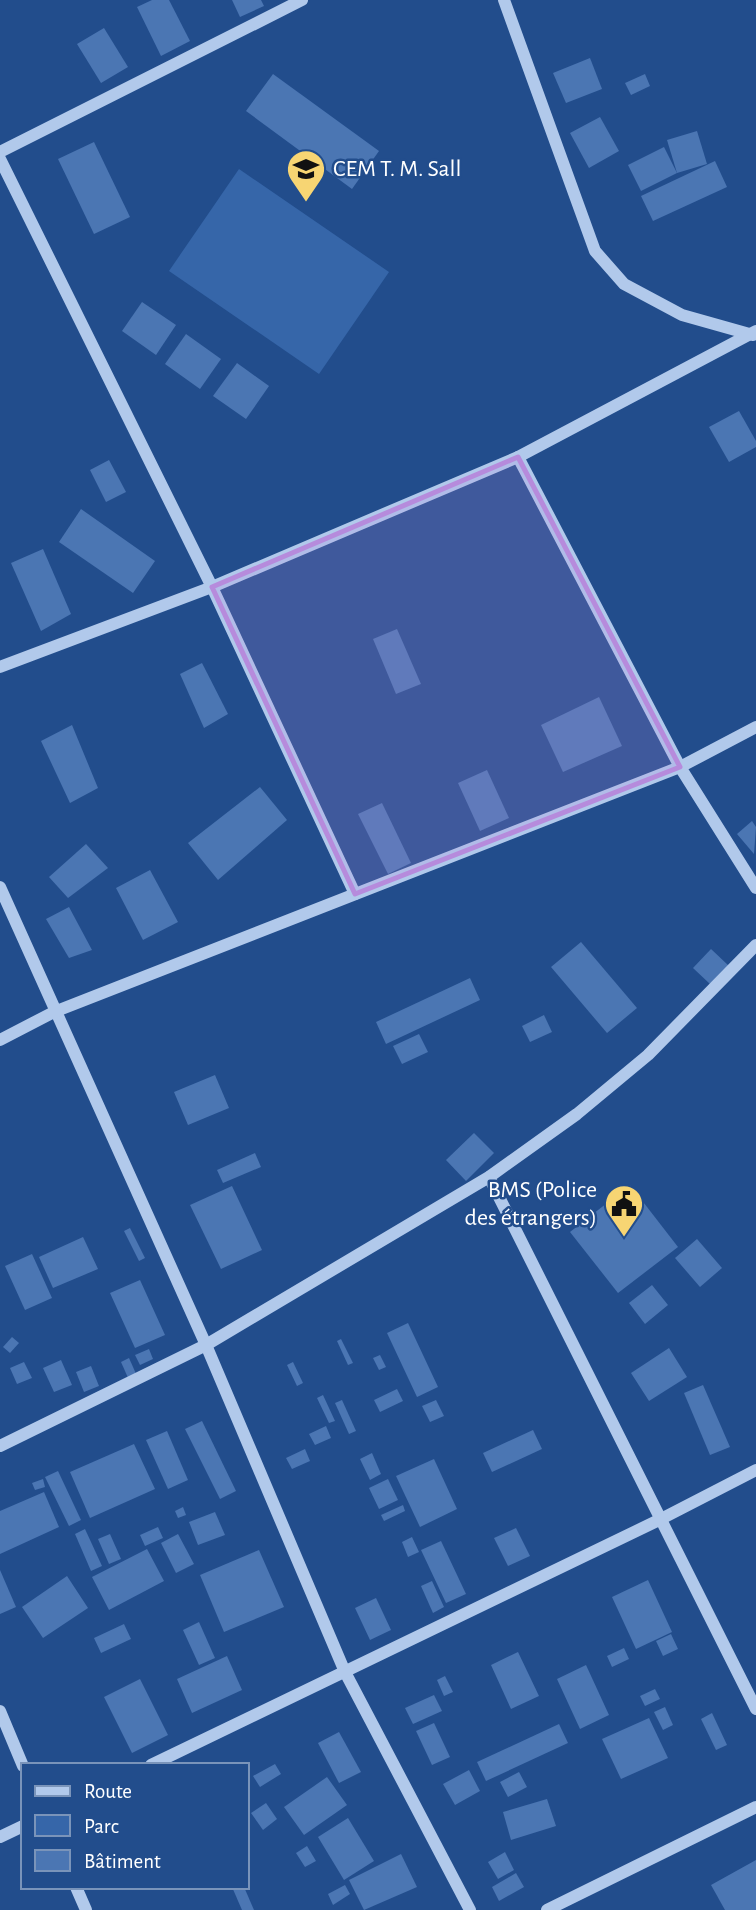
<svg xmlns="http://www.w3.org/2000/svg" width="756" height="1910" font-family="'Alegreya Sans',sans-serif">
  <style>
    .green { fill: #3666a9 }
    .building { fill: #4b76b3 }
    .lines { fill: none; stroke-linecap: round; stroke-linejoin: round }
    .minor { stroke: #b1c9eb; stroke-width: 12 }
    .marked { fill: #b68bdc; fill-opacity: 0.2; stroke: #b68bdc; stroke-width: 5; stroke-linejoin: round }
    .labels { text-anchor: middle; dominant-baseline: central; stroke-width: 5; stroke-linejoin: round; paint-order: stroke }
    .poi-label { font-size: 24px; fill: #fff; stroke: #224d8c; text-anchor: start }
  </style>
  <rect width="100%" height="100%" fill="#224d8c"/>
  <path class="green" d="M239,169L389,272L319,374L169,271Z"/>
  <g class="building">
    <path d="M152,0H169L190,41L161,56L137,7Z"/>
    <path d="M232,0H261L264,6L240,17Z"/>
    <path d="M104,28L128,67L101,83L77,44Z"/>
    <path d="M590,58L602,89L566,103L553,73Z"/>
    <path d="M273,74L379,151L352,189L246,111Z"/>
    <path d="M645,74L650,86L631,95L625,83Z"/>
    <path d="M600,117L619,151L589,168L570,133Z"/>
    <path d="M697,131L707,164L677,173L667,140Z"/>
    <path d="M94,142L130,217L94,234L58,159Z"/>
    <path d="M664,147L677,173L641,191L628,165Z"/>
    <path d="M715,161L727,187L653,221L641,196Z"/>
    <path d="M142,302L176,325L156,355L122,331Z"/>
    <path d="M186,334L221,359L200,389L165,364Z"/>
    <path d="M237,363L269,386L246,419L213,396Z"/>
    <path d="M739,411L756,441V447L729,462L709,427Z"/>
    <path d="M109,460L126,492L106,502L90,470Z"/>
    <path d="M81,509L155,561L133,593L59,542Z"/>
    <path d="M43,549L71,614L41,631L11,563Z"/>
    <path d="M397,629L421,684L396,694L373,639Z"/>
    <path d="M202,663L228,714L204,728L180,674Z"/>
    <path d="M599,697L622,746L563,772L541,725Z"/>
    <path d="M72,725L98,788L70,803L41,741Z"/>
    <path d="M487,770L509,818L480,831L458,783Z"/>
    <path d="M260,787L287,820L218,880L188,843Z"/>
    <path d="M382,803L411,863L388,874L358,814Z"/>
    <path d="M752,821L756,827L754,854L737,834Z"/>
    <path d="M86,844L108,868L68,898L49,877Z"/>
    <path d="M150,870L178,922L143,940L116,888Z"/>
    <path d="M69,907L92,950L69,958L46,919Z"/>
    <path d="M581,942L637,1008L607,1033L551,967Z"/>
    <path d="M711,949L729,966L710,984L693,968Z"/>
    <path d="M470,978L480,1000L386,1044L376,1022Z"/>
    <path d="M544,1015L552,1032L530,1042L522,1026Z"/>
    <path d="M419,1034L428,1052L402,1064L393,1046Z"/>
    <path d="M215,1075L229,1108L188,1125L174,1092Z"/>
    <path d="M474,1133L494,1153L466,1181L446,1160Z"/>
    <path d="M255,1153L261,1167L223,1183L217,1170Z"/>
    <path d="M630,1185L678,1247L618,1293L570,1232Z"/>
    <path d="M232,1186L262,1250L221,1269L190,1205Z"/>
    <path d="M130,1228L145,1258L139,1261L124,1231Z"/>
    <path d="M83,1237L98,1269L53,1288L39,1257Z"/>
    <path d="M697,1239L722,1268L700,1287L675,1258Z"/>
    <path d="M32,1254L52,1298L25,1310L5,1266Z"/>
    <path d="M140,1280L165,1335L135,1348L110,1293Z"/>
    <path d="M652,1285L668,1305L645,1324L629,1303Z"/>
    <path d="M408,1323L438,1387L417,1397L387,1333Z"/>
    <path d="M12,1337L19,1343L10,1353L3,1347Z"/>
    <path d="M341,1339L353,1363L348,1365L337,1341Z"/>
    <path d="M669,1348L687,1377L649,1401L631,1373Z"/>
    <path d="M149,1349L153,1359L140,1365L135,1355Z"/>
    <path d="M380,1355L386,1367L379,1370L373,1358Z"/>
    <path d="M129,1358L137,1376L129,1380L121,1362Z"/>
    <path d="M61,1360L72,1385L54,1392L43,1368Z"/>
    <path d="M24,1362L32,1378L17,1384L10,1368Z"/>
    <path d="M293,1362L303,1383L297,1386L287,1365Z"/>
    <path d="M91,1366L99,1386L84,1392L76,1372Z"/>
    <path d="M703,1385L730,1447L710,1455L684,1393Z"/>
    <path d="M397,1389L403,1401L380,1412L374,1400Z"/>
    <path d="M323,1395L335,1421L329,1423L317,1398Z"/>
    <path d="M342,1400L356,1431L349,1434L335,1403Z"/>
    <path d="M436,1400L444,1416L430,1422L422,1406Z"/>
    <path d="M202,1421L236,1491L220,1499L185,1429Z"/>
    <path d="M326,1426L331,1438L315,1445L309,1434Z"/>
    <path d="M533,1430L542,1449L492,1472L483,1453Z"/>
    <path d="M167,1431L188,1480L168,1489L146,1440Z"/>
    <path d="M134,1444L155,1489L90,1518L70,1472Z"/>
    <path d="M305,1449L310,1461L292,1469L286,1458Z"/>
    <path d="M372,1453L381,1474L370,1480L360,1459Z"/>
    <path d="M434,1459L457,1509L420,1527L396,1476Z"/>
    <path d="M58,1471L81,1520L69,1526L45,1477Z"/>
    <path d="M43,1479L45,1487L35,1490L32,1483Z"/>
    <path d="M388,1479L398,1500L379,1509L369,1488Z"/>
    <path d="M44,1492L59,1527L0,1554V1511Z"/>
    <path d="M403,1505L405,1511L384,1521L381,1515Z"/>
    <path d="M183,1507L186,1515L178,1518L175,1511Z"/>
    <path d="M215,1512L225,1535L198,1545L189,1522Z"/>
    <path d="M158,1527L163,1538L145,1546L140,1535Z"/>
    <path d="M516,1528L530,1556L508,1566L494,1538Z"/>
    <path d="M85,1529L102,1566L91,1571L75,1534Z"/>
    <path d="M110,1534L121,1559L109,1564L98,1539Z"/>
    <path d="M178,1534L194,1564L176,1573L161,1543Z"/>
    <path d="M412,1537L419,1552L408,1557L402,1542Z"/>
    <path d="M441,1541L466,1594L446,1603L421,1550Z"/>
    <path d="M147,1549L164,1581L109,1610L92,1577Z"/>
    <path d="M259,1550L284,1607L224,1632L200,1575Z"/>
    <path d="M0,1570L16,1607L0,1614Z"/>
    <path d="M67,1576L88,1608L43,1638L22,1607Z"/>
    <path d="M648,1580L672,1632L636,1649L612,1597Z"/>
    <path d="M432,1581L444,1607L433,1613L421,1586Z"/>
    <path d="M376,1598L391,1630L370,1640L355,1608Z"/>
    <path d="M199,1622L215,1658L199,1665L183,1630Z"/>
    <path d="M124,1624L131,1639L101,1653L94,1638Z"/>
    <path d="M671,1634L678,1649L663,1656L656,1641Z"/>
    <path d="M624,1648L629,1659L612,1667L607,1656Z"/>
    <path d="M518,1652L539,1696L511,1709L491,1665Z"/>
    <path d="M227,1656L242,1690L192,1713L177,1679Z"/>
    <path d="M586,1665L609,1715L580,1729L557,1679Z"/>
    <path d="M445,1676L453,1692L444,1696L437,1680Z"/>
    <path d="M140,1679L168,1735L132,1753L104,1697Z"/>
    <path d="M655,1689L660,1699L645,1706L640,1696Z"/>
    <path d="M434,1695L442,1711L413,1724L405,1708Z"/>
    <path d="M665,1707L673,1725L663,1730L654,1712Z"/>
    <path d="M712,1713L727,1745L716,1750L701,1719Z"/>
    <path d="M649,1718L668,1758L621,1779L602,1739Z"/>
    <path d="M434,1723L450,1757L432,1765L416,1731Z"/>
    <path d="M559,1724L568,1743L486,1781L477,1762Z"/>
    <path d="M339,1732L361,1772L339,1783L318,1743Z"/>
    <path d="M275,1764L281,1774L260,1787L253,1776Z"/>
    <path d="M469,1770L480,1791L455,1805L443,1784Z"/>
    <path d="M519,1772L527,1787L508,1797L500,1782Z"/>
    <path d="M327,1777L347,1805L304,1835L284,1807Z"/>
    <path d="M547,1799L556,1826L511,1840L503,1812Z"/>
    <path d="M266,1803L277,1819L263,1830L251,1813Z"/>
    <path d="M348,1818L374,1861L344,1880L318,1837Z"/>
    <path d="M307,1846L316,1861L305,1867L296,1853Z"/>
    <path d="M505,1852L514,1870L498,1879L488,1862Z"/>
    <path d="M401,1854L417,1887L364,1910L349,1880Z"/>
    <path d="M756,1860V1910H725L711,1885Z"/>
    <path d="M516,1873L524,1887L499,1901L492,1887Z"/>
    <path d="M345,1885L350,1894L333,1905L328,1894Z"/>
    <path d="M232,1887H244L254,1910H242Z"/>
  </g>
  <g class="lines">
    <g class="minor">
      <path d="M504,0L595,251L624,284L682,315L753,335"/>
      <path d="M0,152L302,0"/>
      <path d="M0,159L212,587L355,894"/>
      <path d="M518,457L680,767L756,888"/>
      <path d="M0,667L212,587L518,457L756,331"/>
      <path d="M0,887L206,1345L345,1672L470,1910"/>
      <path d="M0,1040L54,1012L680,767L756,727"/>
      <path d="M489,1177L756,1709"/>
      <path d="M0,1446L206,1345L489,1177L577,1114L648,1055L756,945"/>
      <path d="M0,1711L23,1766"/>
      <path d="M151,1765L659,1520L756,1470"/>
      <path d="M0,1837L23,1826"/>
      <path d="M76,1887L86,1910"/>
      <path d="M547,1910L756,1807"/>
    </g>
  </g>
  <path class="marked" d="M518,457L680,767L355,894L212,587Z"/>
  <defs>
    <g id="school-pin" transform="scale(2.0125)"><path d="M0 17L-7.5 6A9.5 9.5 0 1 1 7.5 6Z" fill="#f7d573" stroke="#224d8c"/><path d="M0-5L7-2L0 1L-7-2ZM-4 1L0 2.5L4 1V4Q0 6-4 4Z" fill="#111"/></g>
    <g id="civic-pin" transform="scale(2.0125)"><path d="M0 17L-7.5 6A9.5 9.5 0 1 1 7.5 6Z" fill="#f7d573" stroke="#224d8c"/><path d="M-.6-6.5H3V-4.5H.6V-3L4-1V1h2V6H-6V1h2V-1L-.6-3ZM-1.2 2.5V6h2.4V2.5Z" fill="#111"/></g>
  </defs>
  <g fill-rule="evenodd">
    <use href="#school-pin" x="306" y="169"/>
    <use href="#civic-pin" x="624" y="1204"/>
  </g>
  <g class="labels">
    <g class="poi-label">
      <text x="333" y="169">CEM T. M. Sall</text>
      <text x="597" y="1190" text-anchor="end">BMS (Police<tspan x="597" dy="28">des étrangers)</tspan></text>
    </g>
  </g>
  <rect x="21" y="1763" width="228" height="126" fill="#224d8c" stroke="#7a94ba" stroke-width="2"/>
  <rect x="35" y="1786" width="35" height="10" fill="#b1c9eb" stroke="#7a94ba" stroke-width="2"/>
  <text x="84" y="1798" font-size="21" fill="#ffffff">Route</text>
  <rect x="35" y="1815" width="35" height="21" fill="#3666a9" stroke="#7a94ba" stroke-width="2"/>
  <text x="84" y="1833" font-size="21" fill="#ffffff">Parc</text>
  <rect x="35" y="1850" width="35" height="21" fill="#4b76b3" stroke="#7a94ba" stroke-width="2"/>
  <text x="84" y="1868" font-size="21" fill="#ffffff">Bâtiment</text>
</svg>
